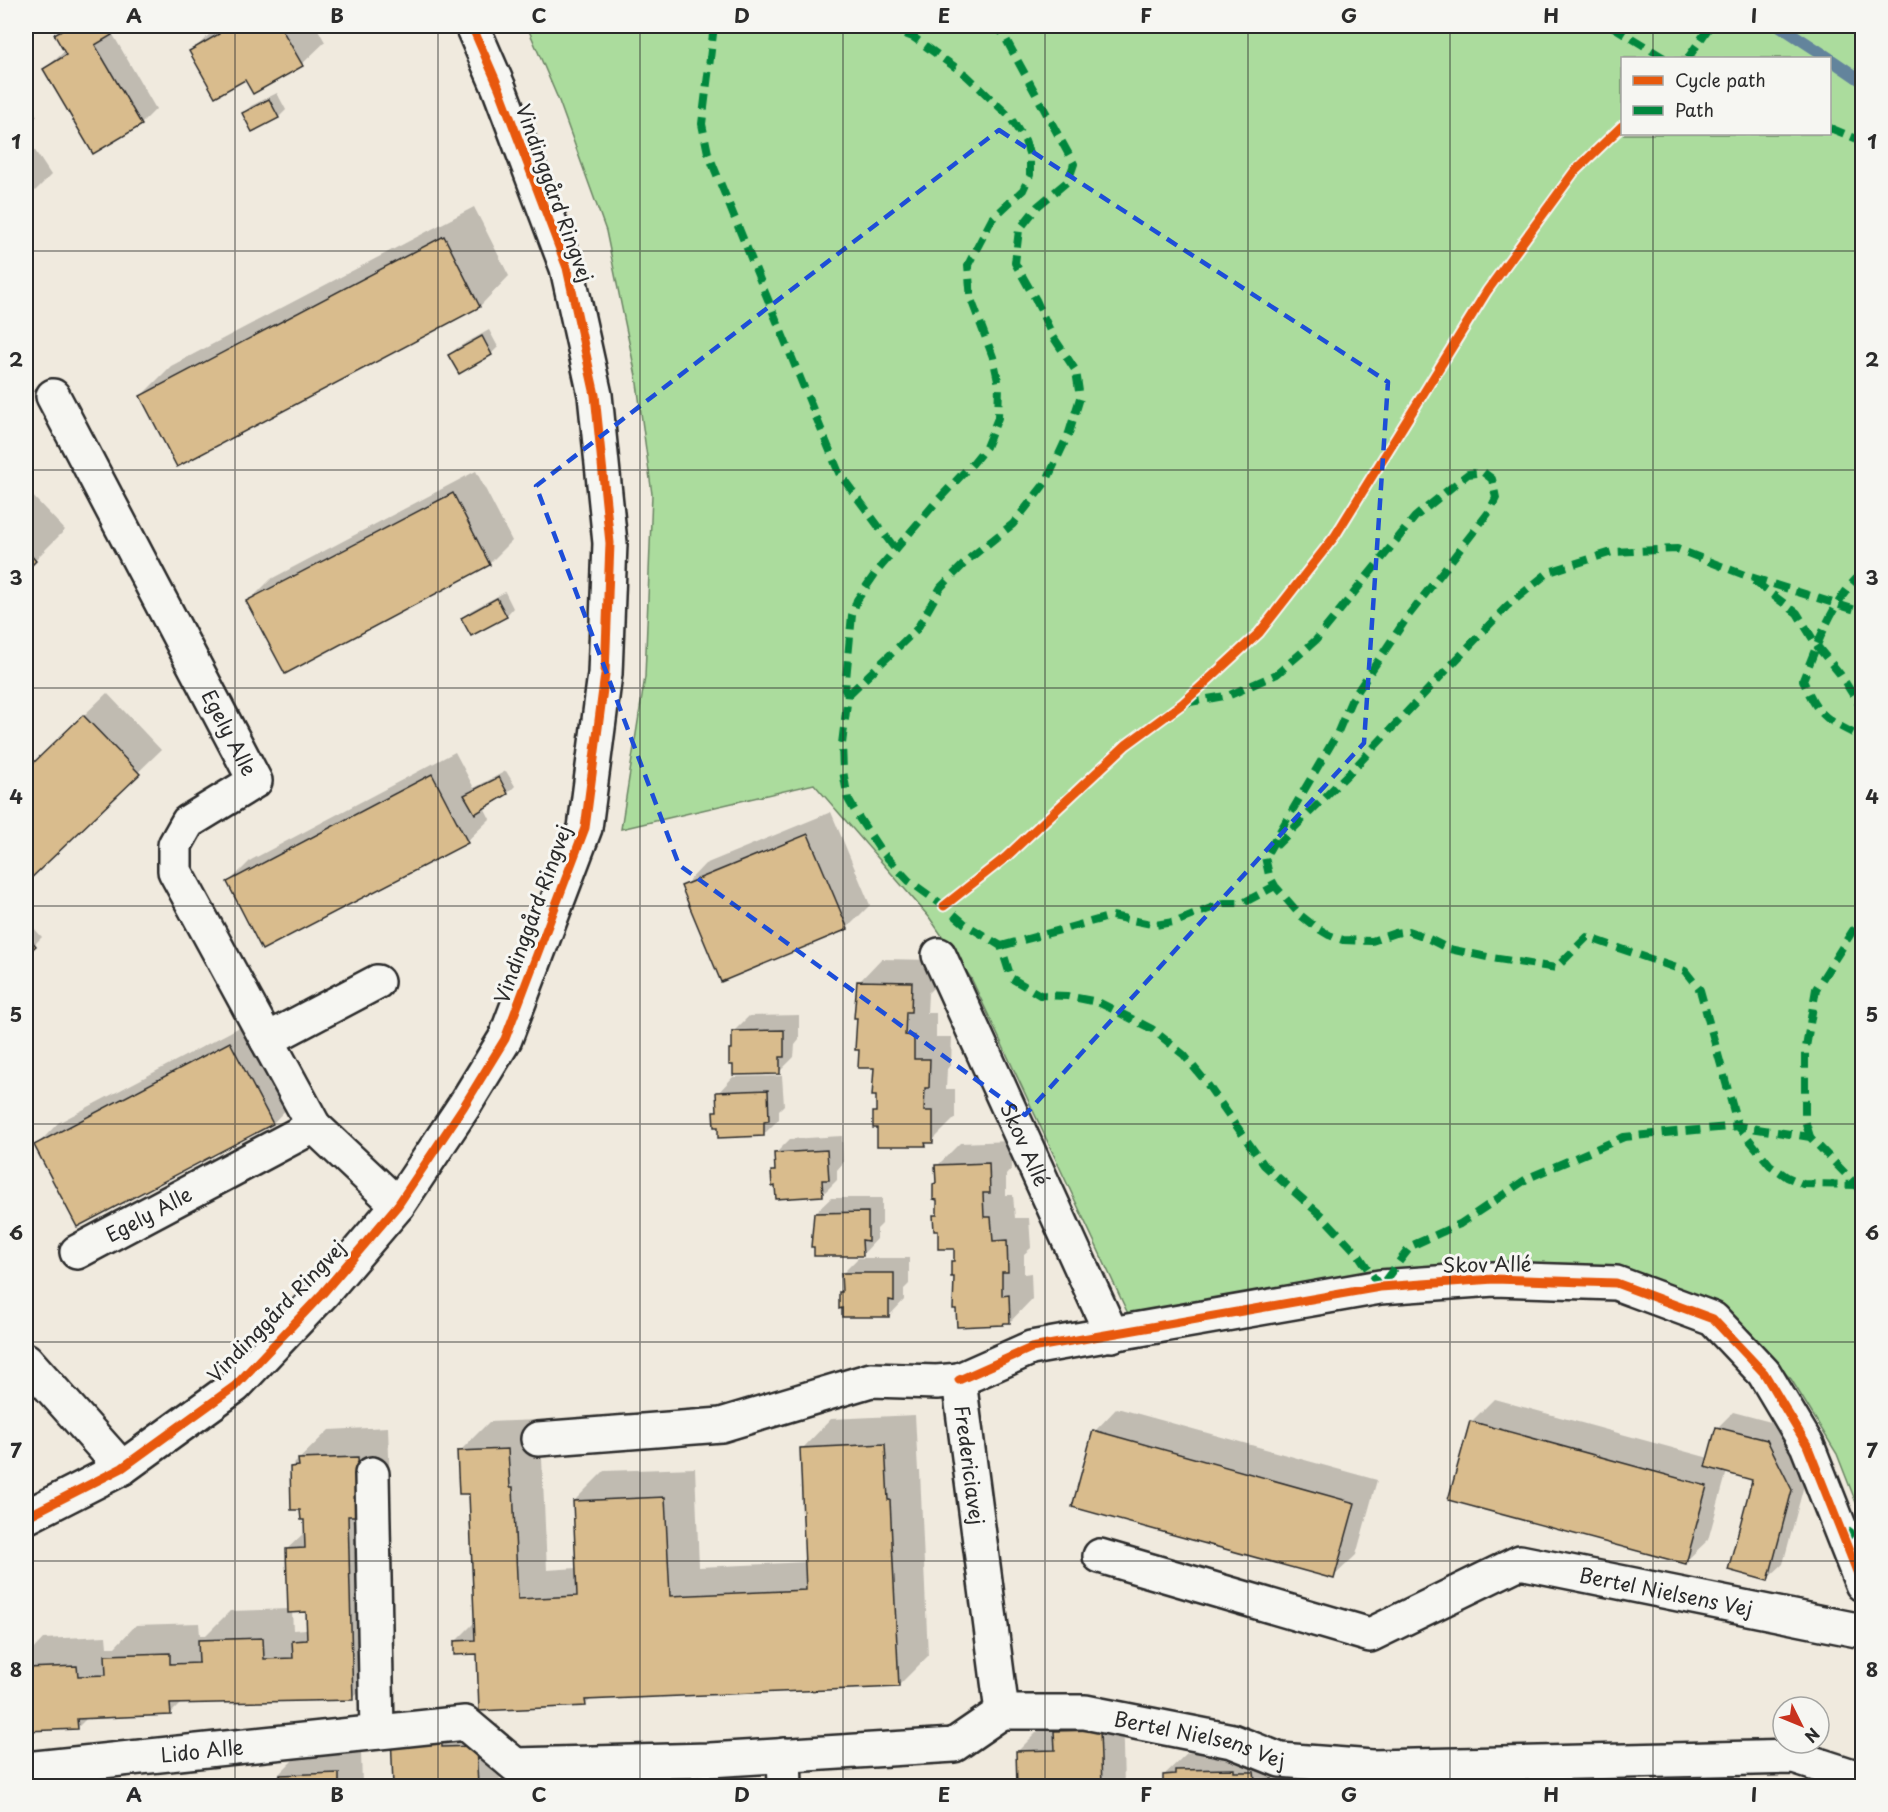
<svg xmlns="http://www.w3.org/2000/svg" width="1888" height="1812" font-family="'Playpen Sans',sans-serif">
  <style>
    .green { fill: #abdc9d; stroke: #6b8464; stroke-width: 1.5; fill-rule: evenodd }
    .shadow { fill: #0003; fill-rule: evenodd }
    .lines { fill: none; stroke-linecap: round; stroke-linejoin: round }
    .stream { stroke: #64849c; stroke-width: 12 }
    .building { fill: #d9bc8d; stroke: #2b2b2b; stroke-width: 1.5 }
    .minor-casing { stroke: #2b2b2b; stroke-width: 38 }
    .tertiary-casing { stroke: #2b2b2b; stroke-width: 38 }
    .minor { stroke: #f6f6f2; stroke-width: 33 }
    .tertiary { stroke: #f6f6f2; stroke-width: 33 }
    .quiet { stroke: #00873e; stroke-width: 8; stroke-dasharray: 15 8; stroke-linecap: butt }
    .cycleway-casing { stroke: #f6f6f2; stroke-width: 13 }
    .cycleway { stroke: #e8590c; stroke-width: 9 }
    .marked { fill: none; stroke: #1d4ed8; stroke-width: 4.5; stroke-dasharray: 12 8; stroke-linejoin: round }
    .grid { fill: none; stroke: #2b2b2b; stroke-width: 1.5; stroke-opacity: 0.55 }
    .labels { text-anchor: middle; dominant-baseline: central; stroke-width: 6; stroke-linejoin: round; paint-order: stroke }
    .street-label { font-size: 20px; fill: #2b2b2b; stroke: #f6f6f2 }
    .neatline { fill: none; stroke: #2b2b2b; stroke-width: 2 }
    .grid-label { font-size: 20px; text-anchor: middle; font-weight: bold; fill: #2b2b2b }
  </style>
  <rect width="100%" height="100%" fill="#f0eade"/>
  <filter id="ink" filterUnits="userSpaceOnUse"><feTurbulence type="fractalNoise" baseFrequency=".0167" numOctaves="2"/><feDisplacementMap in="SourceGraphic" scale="12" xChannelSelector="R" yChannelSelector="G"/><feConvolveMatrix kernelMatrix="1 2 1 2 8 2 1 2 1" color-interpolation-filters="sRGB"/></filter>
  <g filter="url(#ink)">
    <path class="green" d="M527,26H1862V1518L1837,1454L1791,1379L1716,1306L1592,1268L1130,1318L971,978L929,917L814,784L621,829L645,677L652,494L636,376L606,231L559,101ZM1622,58H1830V134H1622Z"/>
    <g class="shadow">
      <path d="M65,26H120L112,33L156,109L141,124L45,69L66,50L56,34Z"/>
      <path d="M216,26H316L325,42L302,64L246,78L191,52L217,27Z"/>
      <path d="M277,93L286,110L279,117L252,130L243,114L251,106Z"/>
      <path d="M26,100L37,116L26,128Z"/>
      <path d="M26,137L51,175L26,200Z"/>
      <path d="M474,207L509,276L480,306L177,465L141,396L171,366Z"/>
      <path d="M489,330L498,347L491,354L450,355L457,348Z"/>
      <path d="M476,471L512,541L489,564L248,602L271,579Z"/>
      <path d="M26,489L65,530L26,569Z"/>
      <path d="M505,592L513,608L506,616L463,618L470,611Z"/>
      <path d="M107,693L161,750L26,881V771Z"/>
      <path d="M455,752L474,788L506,771L515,786L508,793L484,807L490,819L467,841L263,948L229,882L251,860Z"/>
      <path d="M831,812L870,905L847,928L683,887L705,864Z"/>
      <path d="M31,925L42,937L26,953V929Z"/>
      <path d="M881,959L934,960L933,988L928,993L927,1013H936V1037H952L951,1064L947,1069L946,1089H955V1118L932,1141H929L925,1145L878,1127L875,1112L878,1110L875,1066L859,982Z"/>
      <path d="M799,1015V1040L795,1045L794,1057L779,1072L730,1050L733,1047L734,1031L749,1016Z"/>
      <path d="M253,1020L295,1100L273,1123L77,1225L36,1146L58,1123Z"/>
      <path d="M782,1076L784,1105L779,1110V1119L764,1134L719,1125L715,1112L719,1108L718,1093L733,1077Z"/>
      <path d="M842,1136L843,1163L837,1170V1180L822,1195L773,1171L776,1168L775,1154L790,1139Z"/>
      <path d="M1011,1141L1012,1168L1006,1175V1195H1013L1015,1218H1029L1031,1248L1024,1254V1274L1031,1273L1032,1299L1010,1322L956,1276L952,1262L956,1258L955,1247L939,1230L935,1216L939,1212L938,1198L934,1184L937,1181V1166L960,1143Z"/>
      <path d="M831,1198H882V1224L877,1229V1239L862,1255L815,1213Z"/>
      <path d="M858,1258H909V1284L904,1289V1300L889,1316L840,1292L843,1289V1273Z"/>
      <path d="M1494,1399L1709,1458L1718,1427L1733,1412L1782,1425L1807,1474L1783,1564L1767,1579L1754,1479L1727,1471L1708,1540L1685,1562L1471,1422Z"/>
      <path d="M1117,1408L1377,1480L1356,1555L1333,1577L1095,1431Z"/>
      <path d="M915,1415L918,1471H920L928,1656L898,1686L591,1699L585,1705L456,1641L476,1621L470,1492L459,1452L489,1422L538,1420L539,1458H542L547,1570L577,1568L574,1501L604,1471L695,1468L699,1567L806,1562L802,1449L831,1419Z"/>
      <path d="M388,1427L390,1485L377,1498L382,1669L352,1698L182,1702L170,1714L88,1717L77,1728L26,1730V1657L43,1639L106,1636L107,1647H115L136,1625L199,1623L200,1635H206L230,1611L289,1609L287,1549L306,1531L305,1518L291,1467L329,1430ZM292,1611H308V1627L306,1629L293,1630Z"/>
      <path d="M1122,1707L1124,1786H1018L1017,1752L1040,1729L1059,1728Z"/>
      <path d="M463,1709L464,1725L498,1724L500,1786H394L393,1733L415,1710Z"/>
      <path d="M1199,1748L1294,1757L1295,1786H1165L1164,1775L1187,1753L1195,1752Z"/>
      <path d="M361,1751L362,1786H267L295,1758L298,1759L304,1753Z"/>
      <path d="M1646,1782H1675V1786H1641Z"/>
    </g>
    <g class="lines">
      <g class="stream">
        <path d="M1780,26L1829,58"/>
        <path d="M1830,59L1862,81"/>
      </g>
    </g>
    <g class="building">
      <path d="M69,26H107L112,35L95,45L142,125L93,154L43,69L66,55L54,34Z"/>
      <path d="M214,26H280L303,66L253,94L245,80L215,97L189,51L219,34Z"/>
      <path d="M269,99L279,118L252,132L242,113Z"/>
      <path d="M444,236L480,307L177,467L140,396Z"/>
      <path d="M482,336L492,355L459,374L448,355Z"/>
      <path d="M453,493L490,565L285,674L246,601Z"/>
      <path d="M26,550L36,561L26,571Z"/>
      <path d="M497,598L507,617L471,636L461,618Z"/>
      <path d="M83,715L140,774L26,883V770Z"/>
      <path d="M432,774L468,843L262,950L227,882Z"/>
      <path d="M499,777L508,794L475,814L464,795Z"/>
      <path d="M808,834L848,929L721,982L681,886Z"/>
      <path d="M26,934L36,946L26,955Z"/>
      <path d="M857,981L912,982L911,1012H906L905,1035L914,1036V1059H930L929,1088H925L924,1111H933V1143H925L926,1146H877V1128H873V1112H876V1096H872L874,1068H858L859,1050H855L857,1018H854Z"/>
      <path d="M784,1030V1057H780V1074L733,1075V1065H729V1049H732V1031Z"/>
      <path d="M230,1042L273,1124L77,1227L34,1145Z"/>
      <path d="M768,1090L769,1121L764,1122V1136L718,1138V1127H714L713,1111H717L716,1092Z"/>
      <path d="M827,1150L829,1180H822L823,1196L776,1199L775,1186L772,1187L771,1171H775L774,1153Z"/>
      <path d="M989,1163L990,1193H983L984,1217H991L993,1241L1007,1240L1008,1272H1002V1296L1009,1295L1010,1323H1004L1003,1325L957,1327L956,1309H953L954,1277H951V1261H954V1249H938V1231H934L933,1215H937V1200L933,1199V1184L936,1183L935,1165Z"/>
      <path d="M868,1212V1241L862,1240L863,1256H814V1247H811L814,1213Z"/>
      <path d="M841,1273H894V1301L889,1300V1317H842V1308L839,1309V1292H842Z"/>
      <path d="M1470,1421L1707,1486L1686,1564L1448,1500Z"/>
      <path d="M1716,1427L1767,1440L1792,1490L1768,1581L1728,1570L1752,1480L1705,1467Z"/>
      <path d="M1093,1430L1355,1503L1334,1579L1072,1507Z"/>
      <path d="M885,1444L888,1500H890L899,1687L585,1700L586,1706L479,1711L477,1654L454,1655V1641L475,1640L469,1494H459L457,1451L508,1449L510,1487H513L518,1599L577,1596L573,1501L665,1497L670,1596L806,1590L800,1448Z"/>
      <path d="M358,1457L361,1516H348L353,1700L170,1704L171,1715L77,1719L78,1729L26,1731V1668L77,1666L78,1676L106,1675L105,1655L170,1653V1664L199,1663L198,1640L263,1638L264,1659L293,1658L292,1641L307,1640L306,1612L288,1613L286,1549L305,1548L304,1520H301L300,1510H291L290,1467L299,1466L298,1459Z"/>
      <path d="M1100,1730L1102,1786H1017L1016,1751L1055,1750L1054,1731Z"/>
      <path d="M441,1731L442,1747L476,1746L478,1786H393L391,1733Z"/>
      <path d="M1234,1769V1772H1254L1255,1780L1272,1779V1786H1163V1775L1175,1774V1770Z"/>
      <path d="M339,1773V1786H265L271,1780L280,1782V1775Z"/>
    </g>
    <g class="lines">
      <g class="minor-casing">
        <g id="minor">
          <path id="s1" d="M53,396L255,781L188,822L175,845V871L314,1126L398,1205"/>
          <path id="s2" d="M939,955L1112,1335"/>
          <path d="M267,1040L377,982"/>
          <path id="s3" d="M77,1252L314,1126"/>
          <path d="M26,1360L122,1468"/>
          <path d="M959,1380L1031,1348L1380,1287L1494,1279L1616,1283L1713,1319L1764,1373L1807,1445L1862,1584"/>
          <path id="s4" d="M538,1439L721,1425L871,1380L937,1382L959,1380L1002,1712"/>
          <path d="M372,1474L377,1732"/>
          <path id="s5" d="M1100,1556L1370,1635L1520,1562L1862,1631"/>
          <path id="s6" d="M1002,1712H1085L1232,1741L1280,1760L1372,1767L1794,1757L1862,1779"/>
          <path d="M784,1755L785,1786"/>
          <path id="s7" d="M26,1769L465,1723L515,1765L710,1760L954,1745L1002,1712"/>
        </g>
      </g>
      <g class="tertiary-casing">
        <path id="tertiary" d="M26,1517L122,1468L235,1386L323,1293L398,1205L464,1106L505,1039L585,828L605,674L610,543L595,395L567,268L499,88L472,26"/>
      </g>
      <use href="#minor" class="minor"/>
      <use href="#tertiary" class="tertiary"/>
      <g class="quiet">
        <path d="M714,26L702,124L708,153L839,473L896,550"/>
        <path d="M884,26L913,37L966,75L1010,117L1025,141L1030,156V175L1023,190L992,219L968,265L971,299L993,357L999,385L998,418L986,447L973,463L937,501L877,571L857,600L852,615L845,690L848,695L842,744L843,771L848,799L859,818L881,851L909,881L944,906L965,924L1001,946L1011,978L1040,995L1067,996L1098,1002L1152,1029L1184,1055L1205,1081L1264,1165L1323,1217L1358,1254L1380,1287L1411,1246L1460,1224L1528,1178L1624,1137L1738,1126L1810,1137L1862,1191"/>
        <path d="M911,26L913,37"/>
        <path d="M1612,26L1664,58"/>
        <path d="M1688,58L1710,26"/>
        <path d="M1830,128L1862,141"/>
        <path d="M1862,573C1832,601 1818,643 1803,680C1819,719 1827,719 1862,738"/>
        <path d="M1754,581L1797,613L1817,646L1840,674L1862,709"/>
        <path d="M848,695L917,629L941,587L970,558L1013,524L1046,482L1069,433L1080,398L1076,371L1052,335L1036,300L1015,263L1019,230L1038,206L1068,181L1074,164L1002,32L992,26"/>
        <path d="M1185,703L1230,695L1277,674L1316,640L1415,517L1468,474L1483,472L1492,479L1496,498L1489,512L1408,616L1351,701L1337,734L1265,857L1269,875L1275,886L1300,915L1314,926L1329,935L1343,940L1372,941L1395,933L1408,931L1423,936L1449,949L1492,958L1556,968L1587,937L1685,971L1700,990L1738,1126L1770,1165L1787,1177L1803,1184L1859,1185"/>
        <path d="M1276,846L1358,764L1507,606L1549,572L1612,552L1677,549L1747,576L1862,612"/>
        <path d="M1001,946L1112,916L1156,925L1178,921L1224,903H1243L1275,886"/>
        <path d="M1810,1137L1805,1120V1053L1816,989L1862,916"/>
        <path d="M1844,1542L1862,1518"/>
      </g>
      <g class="cycleway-casing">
        <g id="cycleway">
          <path d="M944,906L1006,857L1126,745L1182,704L1259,633L1335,536L1487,291L1574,172L1622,126"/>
          <path d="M959,1380L1031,1348L1380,1287L1494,1279L1616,1283L1713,1319L1764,1373L1807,1445L1862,1584"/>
          <path d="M26,1517L122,1468L235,1386L323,1293L398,1205L464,1106L505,1039L585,828L605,674L610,543L595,395L567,268L499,88L472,26"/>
        </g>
      </g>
      <use href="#cycleway" class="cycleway"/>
    </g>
  </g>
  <path class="marked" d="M999,130L1388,382L1364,743L1025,1115L679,865L536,486Z"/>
  <path class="grid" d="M235,26V1786M438,26V1786M640,26V1786M843,26V1786M1045,26V1786M1248,26V1786M1450,26V1786M1653,26V58M1653,134V1786M26,251H1862M26,470H1862M26,688H1862M26,906H1862M26,1124H1862M26,1342H1862M26,1561H1862"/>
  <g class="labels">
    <g class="street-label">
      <text transform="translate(555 193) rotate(70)">Vindinggård Ringvej</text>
      <text stroke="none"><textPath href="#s1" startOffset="380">Egely Alle</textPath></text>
      <text transform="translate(532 914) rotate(-70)">Vindinggård Ringvej</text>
      <text stroke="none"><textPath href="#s2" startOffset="208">Skov Allé</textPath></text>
      <text stroke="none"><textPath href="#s3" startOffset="81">Egely Alle</textPath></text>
      <text transform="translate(1487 1264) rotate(-1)">Skov Allé</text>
      <text transform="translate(276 1311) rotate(-46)">Vindinggård Ringvej</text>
      <text stroke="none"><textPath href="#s4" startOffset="514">Fredericiavej</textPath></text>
      <text stroke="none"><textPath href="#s5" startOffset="597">Bertel Nielsens Vej</textPath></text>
      <text stroke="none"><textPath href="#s6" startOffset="201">Bertel Nielsens Vej</textPath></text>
      <text stroke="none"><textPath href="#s7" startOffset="177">Lido Alle</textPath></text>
    </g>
  </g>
  <rect width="1888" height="1812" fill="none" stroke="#f6f6f2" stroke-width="66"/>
  <rect x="1621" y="57" width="210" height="78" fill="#f6f6f2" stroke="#a5a5a2" stroke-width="1.5"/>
  <rect x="1633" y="76" width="30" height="9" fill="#e8590c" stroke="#a5a5a2" stroke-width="1.5"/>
  <text x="1675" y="87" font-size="18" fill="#2b2b2b">Cycle path</text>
  <rect x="1633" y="106" width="30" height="9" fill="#00873e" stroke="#a5a5a2" stroke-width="1.5"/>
  <text x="1675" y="117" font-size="18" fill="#2b2b2b">Path</text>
  <g transform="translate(1801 1725) rotate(133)"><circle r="28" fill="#f6f6f2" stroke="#a5a5a2" stroke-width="1.5"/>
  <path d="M0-4.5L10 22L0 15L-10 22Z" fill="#c8321e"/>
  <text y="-9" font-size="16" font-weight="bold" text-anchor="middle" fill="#2b2b2b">N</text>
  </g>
  <rect x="33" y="33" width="1822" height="1746" class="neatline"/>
  <g class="grid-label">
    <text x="134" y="23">A</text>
    <text x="337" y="23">B</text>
    <text x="539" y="23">C</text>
    <text x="742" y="23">D</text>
    <text x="944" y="23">E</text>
    <text x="1146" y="23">F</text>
    <text x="1349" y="23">G</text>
    <text x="1551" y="23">H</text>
    <text x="1754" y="23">I</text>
    <text x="16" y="149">1</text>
    <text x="1872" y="149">1</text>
    <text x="16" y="367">2</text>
    <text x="1872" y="367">2</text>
    <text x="16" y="585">3</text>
    <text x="1872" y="585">3</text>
    <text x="16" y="804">4</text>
    <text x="1872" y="804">4</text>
    <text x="16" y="1022">5</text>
    <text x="1872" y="1022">5</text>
    <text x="16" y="1240">6</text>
    <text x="1872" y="1240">6</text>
    <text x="16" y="1458">7</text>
    <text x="1872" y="1458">7</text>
    <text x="16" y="1677">8</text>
    <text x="1872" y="1677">8</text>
    <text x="134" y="1802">A</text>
    <text x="337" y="1802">B</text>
    <text x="539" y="1802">C</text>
    <text x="742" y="1802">D</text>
    <text x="944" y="1802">E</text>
    <text x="1146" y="1802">F</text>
    <text x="1349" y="1802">G</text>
    <text x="1551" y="1802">H</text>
    <text x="1754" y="1802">I</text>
  </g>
</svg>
